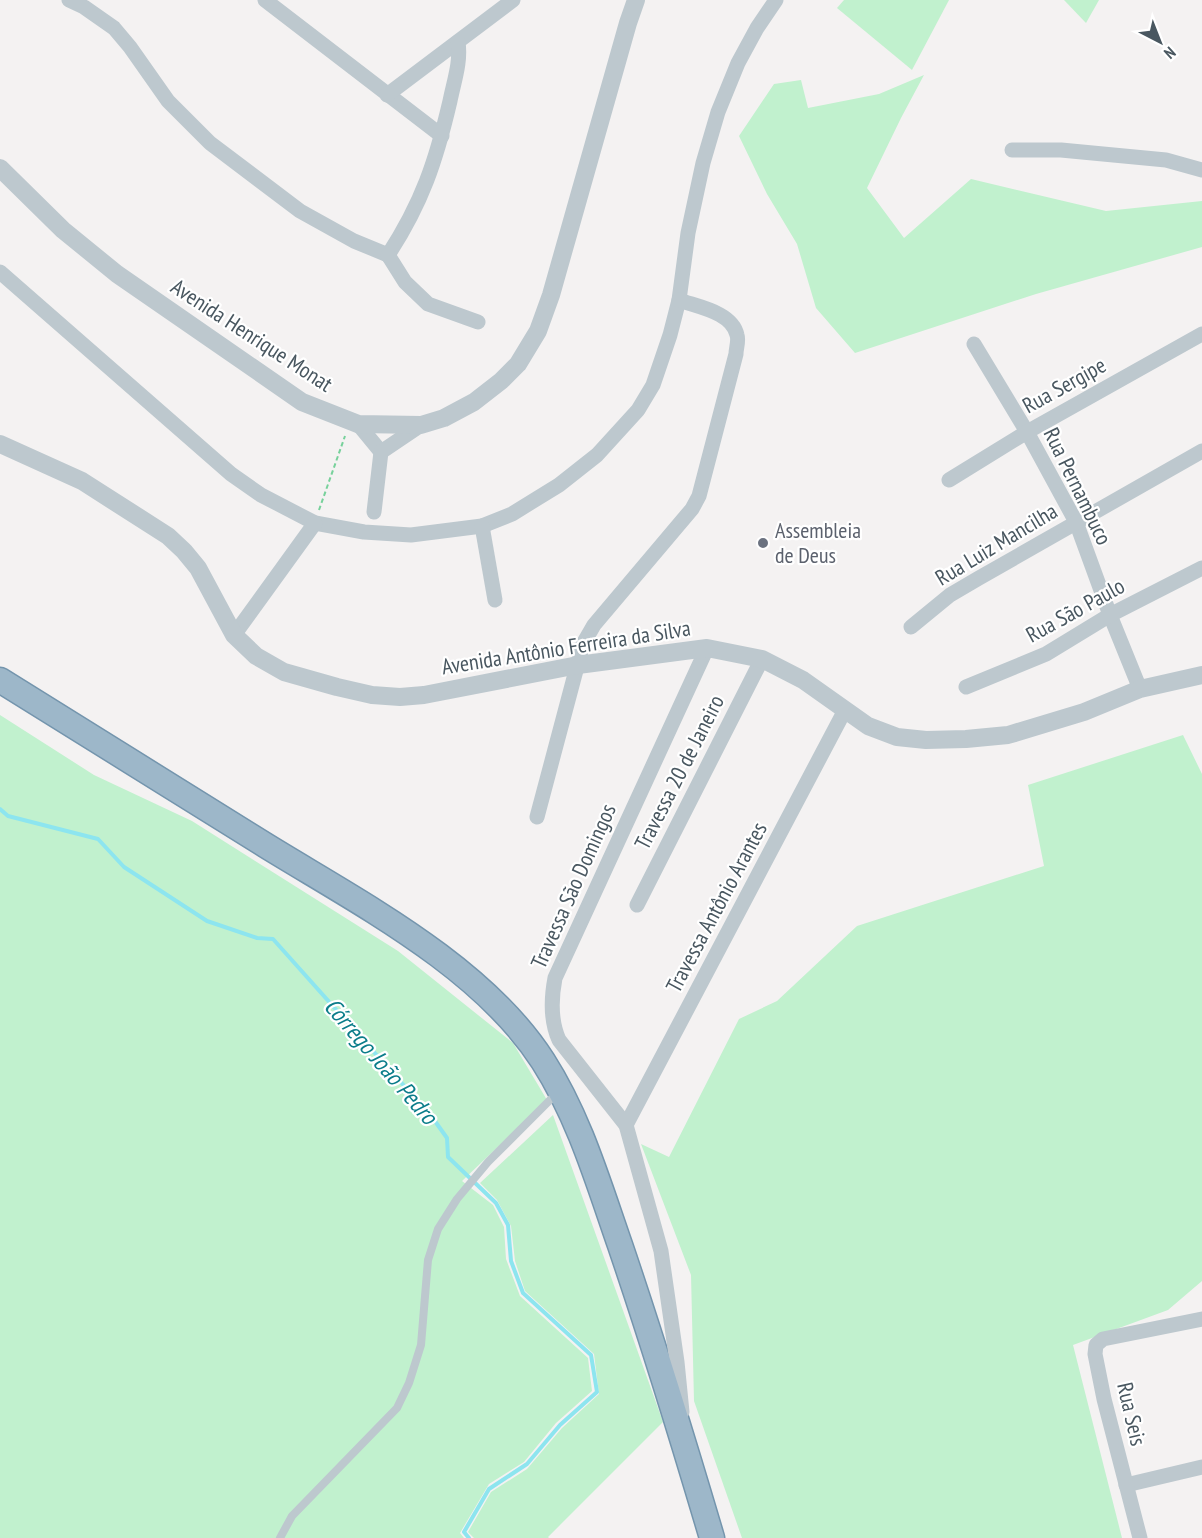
<svg xmlns="http://www.w3.org/2000/svg" width="1202" height="1538" font-family="'PT Sans Narrow',sans-serif">
  <style>
    .green { fill: #c1f1ce }
    .lines { fill: none; stroke-linecap: round; stroke-linejoin: round }
    .stream { stroke: #8de5ef; stroke-width: 4 }
    .trunk-casing { stroke: #7495ad; stroke-width: 27 }
    .path { stroke: #77d19b; stroke-width: 2; stroke-dasharray: 4.5 3; stroke-linecap: butt }
    .service { stroke: #bdc8ce; stroke-width: 8 }
    .minor { stroke: #bdc8ce; stroke-width: 15 }
    .tertiary { stroke: #bdc8ce; stroke-width: 18 }
    .trunk { stroke: #9db7c9; stroke-width: 24 }
    .worship-dot { fill: #6b7280; stroke: #fff; stroke-width: 2 }
    .labels { text-anchor: middle; dominant-baseline: central; stroke-width: 4.5; stroke-linejoin: round; paint-order: stroke }
    .street-label { font-size: 22px; fill: #495760; stroke: #fff }
    .worship-label { font-size: 22px; fill: #5b616d; stroke: #fff; text-anchor: start }
    .water-label { font-size: 24px; font-style: italic; fill: #0b7d8a; stroke: #fff }
  </style>
  <rect width="100%" height="100%" fill="#f4f2f2"/>
  <g class="green">
    <path d="M844,0H949L912,70L837,8Z"/>
    <path d="M1064,0H1099L1086,23Z"/>
    <path d="M924,75L901,118L867,188L904,238L971,179L1106,211L1202,201V247L1036,294L855,353L816,308L797,244L767,194L739,136L774,84L801,80L808,108L879,94Z"/>
    <path d="M0,715L94,775L192,821L398,951L513,1043L547,1100L462,1181L493,1205L504,1227L506,1259L520,1296L588,1358L592,1391L556,1423L524,1462L489,1484L460,1533L464,1538H0Z"/>
    <path d="M1183,735L1202,774V1281L1168,1310L1073,1345L1122,1538H742L694,1401L691,1275L641,1144L669,1157L739,1019L777,1001L857,926L1044,866L1028,785Z"/>
    <path d="M553,1115L663,1422L548,1537L549,1538H474L468,1532L491,1492L527,1469L562,1428L599,1394L594,1354L525,1291L515,1261L511,1226L497,1200L480,1183Z"/>
  </g>
  <g class="lines">
    <path class="stream" d="M0,809L8,816L98,839L124,867L207,921L257,938L273,939L432,1117L447,1138L448,1157L496,1203L508,1225L511,1261L523,1293L591,1355L597,1392L560,1425L527,1464L489,1489L464,1532L469,1538"/>
    <g class="trunk-casing">
      <path id="trunk" d="M0,680C88,735 177,790 265,845C359,903 482,966 543,1061C579,1117 598,1182 620,1245C653,1342 683,1440 712,1538"/>
    </g>
    <path class="path" d="M319,510L345,436"/>
    <path class="service" d="M280,1538L292,1516L397,1408L409,1383L421,1345L428,1260L438,1229L457,1199L488,1162L557,1093"/>
    <g class="minor">
      <path d="M69,0L84,7L114,28L130,47L168,101L210,143L300,211L354,241L388,255"/>
      <path d="M265,0L442,136"/>
      <path d="M387,95L513,0"/>
      <path d="M1012,150H1061L1166,160L1202,170"/>
      <path d="M388,255C422,203 436,161 450,101C454,81 461,62 458,42"/>
      <path d="M388,255L405,282L428,304L478,322"/>
      <path d="M0,272L231,474L261,495L315,523L364,532L411,535L482,526L512,514L559,485L597,455L638,410L653,385L670,335L679,300L688,233L703,163L718,112L738,63L757,28L776,0"/>
      <path d="M974,344L1027,432L1076,522L1110,615L1140,689"/>
      <path d="M358,424L381,452"/>
      <path d="M949,480L1027,432L1202,334"/>
      <path d="M374,512L381,452L421,425"/>
      <path d="M482,526L495,600"/>
      <path d="M911,627L950,595L979,578L1202,451"/>
      <path d="M234,635L315,523"/>
      <path d="M966,687L1046,654L1110,615L1202,568"/>
      <path d="M537,817L583,644L594,625L692,509L699,496L736,354C736,348 739,341 737,335C732,312 698,307 679,300"/>
      <path d="M637,905L762,659"/>
      <path d="M626,1125L845,710"/>
      <path d="M682,1412L677,1362L661,1251L626,1125L559,1040C550,1020 551,999 555,978L707,648"/>
      <path d="M1126,1485L1202,1467"/>
      <path d="M1140,1538L1104,1399L1095,1354L1096,1345L1103,1339L1202,1319"/>
    </g>
    <g class="tertiary">
      <path d="M0,168L63,230L117,274L302,402L358,424L421,425L444,418L474,402L501,381L518,364L538,331L551,295L628,23L636,0"/>
      <path d="M0,444L82,481L168,536L184,551L198,568L234,635L256,656L284,672L337,687L372,695L400,697L424,695L578,665L707,648L762,659L803,680L868,726L897,737L926,740L966,739L1008,735L1084,712L1140,689L1202,675"/>
    </g>
    <use href="#trunk" class="trunk"/>
  </g>
  <circle class="worship-dot" cx="763" cy="543" r="6"/>
  <g class="labels">
    <g class="street-label">
      <text transform="translate(252 335) rotate(33)">Avenida Henrique Monat</text>
      <text transform="translate(1064 385) rotate(-29)">Rua Sergipe</text>
      <text transform="translate(1078 486) rotate(64)">Rua Pernambuco</text>
      <text transform="translate(996 544) rotate(-31)">Rua Luiz Mancilha</text>
      <text transform="translate(1075 610) rotate(-29)">Rua São Paulo</text>
      <text transform="translate(566 647) rotate(-9)">Avenida Antônio Ferreira da Silva</text>
      <text transform="translate(679 772) rotate(-63)">Travessa 20 de Janeiro</text>
      <text transform="translate(573 886) rotate(-66)">Travessa São Domingos</text>
      <text transform="translate(716 907) rotate(-62)">Travessa Antônio Arantes</text>
      <text transform="translate(1132 1414) rotate(77)">Rua Seis</text>
    </g>
    <g class="worship-label">
      <text x="775" y="530">Assembleia<tspan x="775" dy="25">de Deus</tspan></text>
    </g>
    <g class="water-label">
      <text transform="translate(381 1061) rotate(49)">Córrego João Pedro</text>
    </g>
  </g>
  <g transform="translate(1160 42) rotate(138)" stroke="#ffffff" stroke-width="4.5" paint-order="stroke">
  <path d="M0-4.5L10 22L0 15L-10 22Z" fill="#495760"/>
  <text y="-9" font-size="16" font-weight="bold" text-anchor="middle" fill="#495760">N</text>
  </g>
</svg>
